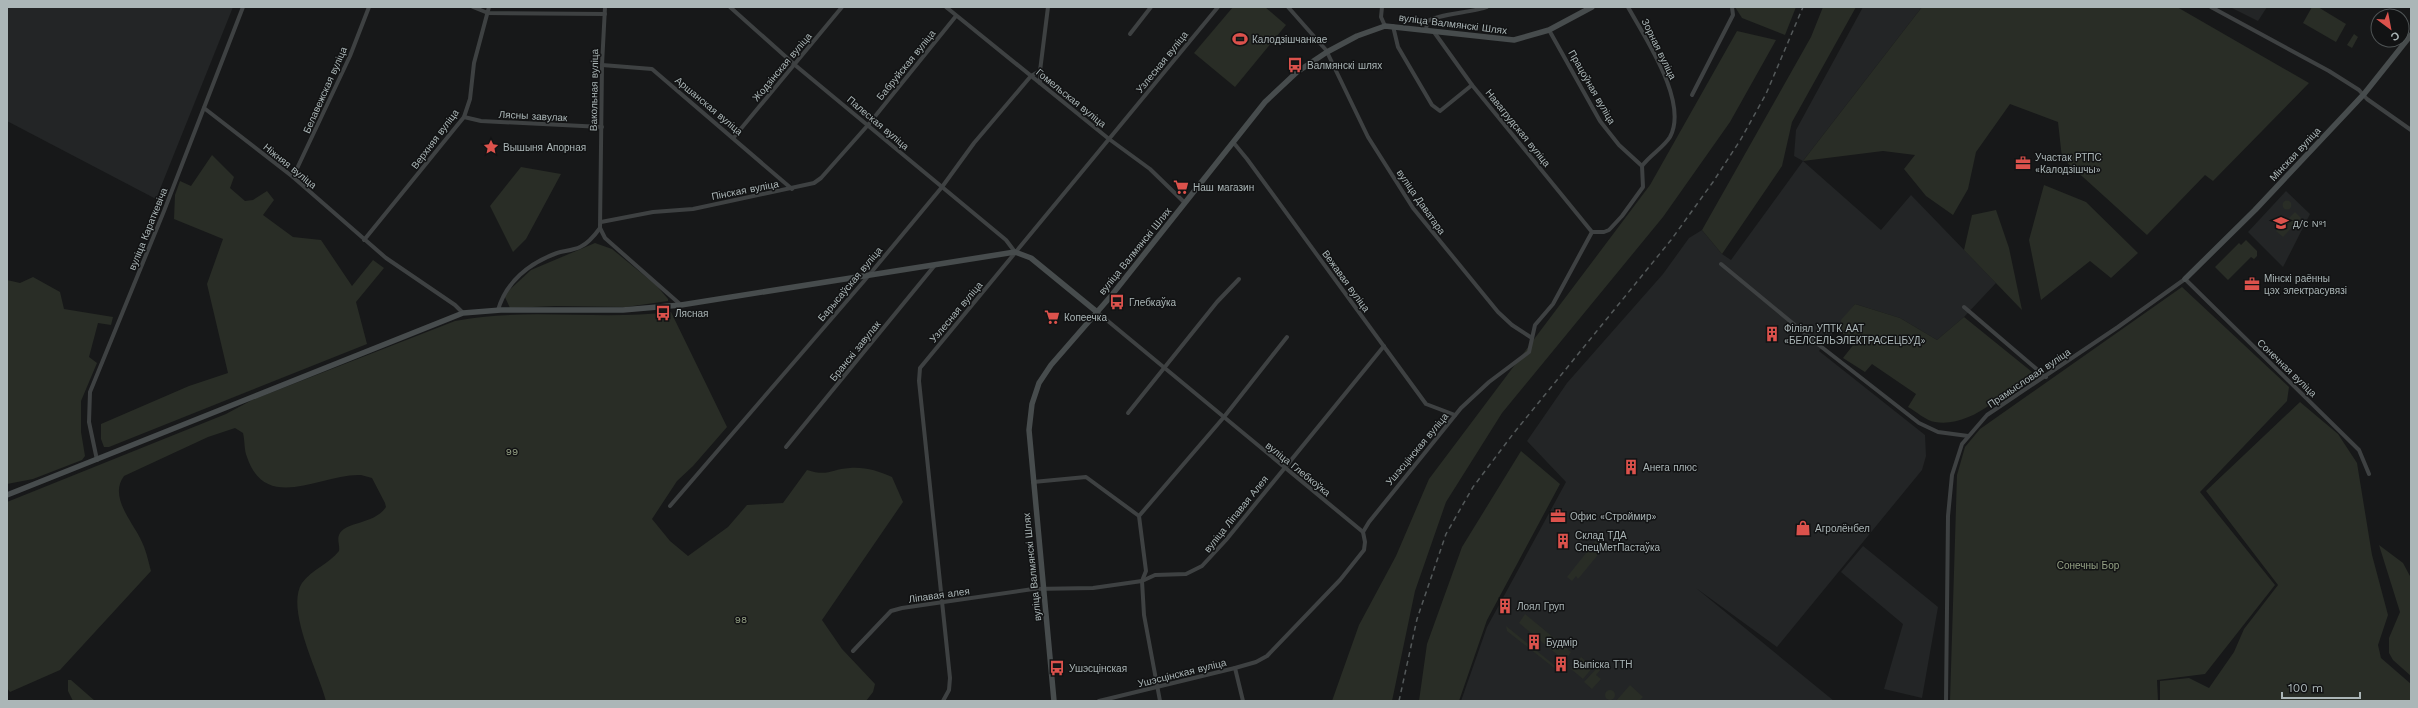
<svg xmlns="http://www.w3.org/2000/svg" width="2418" height="708" font-family="'Work Sans',sans-serif">
  <style>
    .built { fill: #232526 }
    .green { fill: #292d26 }
    .lines { fill: none; stroke-linecap: round; stroke-linejoin: round }
    .street { stroke: #3e4142; stroke-width: 4 }
    .secondary { stroke: #474c4d; stroke-width: 5.5 }
    .rail { stroke: #54595a; stroke-width: 1.5; stroke-dasharray: 5 4; stroke-linecap: butt }
    .labels { text-anchor: middle; dominant-baseline: central; stroke-width: 3; stroke-linejoin: round; paint-order: stroke }
    .street-label { font-size: 10px; fill: #abb6b7; stroke: #121314 }
    .poi-label { font-size: 10px; fill: #abb6b7; stroke: #121314; text-anchor: start }
    .park-label { font-size: 10px; fill: #94a084; stroke: #121314 }
  </style>
  <rect width="100%" height="100%" fill="#171819"/>
  <g class="built">
    <path d="M7,7H233L156,199L7,121Z"/>
    <path d="M1863,7H1922L1803,161L1881,230L1911,195L1996,283L1964,317L1937,340L1900,318L1855,304L1819,351L1925,435L1926,456L1922,470L1777,647L1696,588L1834,701H1461L1487,627L1566,482L1527,441L1567,383L1663,274L1689,238L1702,230L1722,254L1731,260L1803,161L1794,156L1796,130Z"/>
    <path d="M2230,7H2267L2258,21Z"/>
    <path d="M2286,191L2310,214L2283,267L2248,232Z"/>
    <path d="M1863,546L1938,607L1922,698L1884,689L1903,624L1841,572Z"/>
  </g>
  <g class="green">
    <path d="M1233,7H1265L1286,25L1235,87L1194,53Z"/>
    <path d="M1735,7H1796L1785,35L1742,18Z"/>
    <path d="M1823,7H1856L1792,122L1782,166L1722,254L1702,230L1811,37Z"/>
    <path d="M1922,7H2177L2309,83L2213,181L2205,175L2147,235L2062,158L2058,122L2010,104L1976,152L1968,189L1953,215L1926,196L1904,169L1915,155L1883,151L1803,161Z"/>
    <path d="M2312,7H2318L2346,24L2336,42L2303,23Z"/>
    <path d="M1737,31L1776,40L1730,122L1663,217L1502,413L1446,502L1415,591L1392,701H1332L1359,625L1396,556L1429,479L1650,185Z"/>
    <path d="M2354,34L2358,37L2352,48L2347,45Z"/>
    <path d="M212,155L234,177L230,188L245,201L253,200L267,191L274,200L263,215L293,237L321,240L352,286L373,260L384,268L356,302L367,344L109,447H104L101,439V424L189,386L228,373L207,284L223,239L174,219L175,195L180,181L191,186Z"/>
    <path d="M521,167L561,174L526,239L513,252L490,206Z"/>
    <path d="M2044,185L2086,202L2138,253L2111,278L2090,261L2041,300L2029,240Z"/>
    <circle cx="2287" cy="205" r="4.5"/>
    <path d="M1996,210L2009,248L2022,310L1964,250L1972,215Z"/>
    <path d="M2295,212L2301,218L2283,237L2276,231Z"/>
    <path d="M2246,240L2257,251V256L2254,259L2251,257L2228,280L2215,267L2239,243L2241,245Z"/>
    <path d="M595,243L612,249L656,285L668,299V301L626,307L555,306L510,308L504,295L531,270Z"/>
    <path d="M33,277L60,292L64,309L113,317L111,325L98,323L89,357L97,363L81,401V432L85,456L82,460L33,479L7,484V280L20,283Z"/>
    <path d="M2182,287L2289,387L2287,401L2200,492L2275,585L2205,674L2157,680L2158,701H1950L1957,475L1965,447L1980,429Z"/>
    <path d="M1855,304L1900,318L1937,340L1964,317L2032,372C2005,392 1972,428 1935,422C1926,421 1916,411 1908,407L1916,394L1872,364L1865,372L1843,358L1854,344L1841,332V320Z"/>
    <path d="M671,312L727,427L693,466L677,481L652,519L670,541L688,556L728,527L747,505L783,503L807,470C828,477 831,469 850,468C866,467 878,471 892,477L903,502L822,620L842,649L875,684L873,692L866,701H326C319,673 285,609 302,583C312,569 329,564 339,551C340,546 337,540 339,535C345,521 374,525 386,507L385,503L372,478L361,475C322,473 266,514 247,457C244,450 245,441 243,433L235,428L208,437L124,476C109,496 131,520 140,538C146,549 148,560 151,571L60,670L10,692L7,688V502L226,414L252,400L455,321C526,307 599,321 671,312Z"/>
    <path d="M2300,402L2338,434L2357,463L2372,555L2388,615L2378,645L2381,658L2411,684V701H2160V681L2189,678L2209,688L2234,652L2244,629L2278,585L2206,491Z"/>
    <path d="M1521,451L1560,484L1487,620L1459,701H1419L1427,644L1462,547Z"/>
    <path d="M1598,538L1606,545L1578,579L1576,576L1572,581L1567,577Z"/>
    <path d="M2379,545L2403,563L2411,578V676L2393,660L2389,653V638L2400,612Z"/>
    <path d="M1525,614L1571,652L1565,661L1519,623Z"/>
    <path d="M1506,626L1559,669L1558,671L1507,631Z"/>
    <path d="M1581,657L1593,667L1583,679L1571,669Z"/>
    <path d="M1597,668L1601,669L1596,675L1601,679L1592,689L1584,682Z"/>
    <path d="M68,680H71L95,701H73L68,691Z"/>
    <path d="M1630,685L1643,697L1639,701H1616Z"/>
    <circle cx="1610" cy="695" r="5"/>
  </g>
  <g class="lines">
    <g class="street">
      <path d="M473,7L488,13L605,14"/>
      <path d="M605,7L602,65L600,228L605,238L681,305"/>
      <path d="M730,7L795,65L1006,240L1015,252"/>
      <path d="M946,7L1109,139L1150,169L1185,203"/>
      <path d="M1288,7L1326,50L1368,137L1413,208L1498,312L1512,325L1532,338"/>
      <path d="M1382,7L1381,17L1385,26"/>
      <path d="M2211,7L2329,71L2359,90L2367,99L2411,130"/>
      <path d="M1393,26L1398,47L1432,105L1440,111L1472,85"/>
      <path d="M1426,30L1427,22C1432,15 1475,12 1487,7"/>
      <path d="M1549,30L1600,121L1619,145L1642,166"/>
      <path d="M1434,32L1472,85L1592,232"/>
      <path d="M1130,34L1151,7"/>
      <path d="M602,65L652,69L792,189"/>
      <path d="M1040,83V71"/>
      <path d="M1692,95L1733,15L1732,7"/>
      <path d="M204,108L293,177L386,258L455,305L463,313"/>
      <path d="M464,117L481,121L602,127"/>
      <path d="M734,137L842,7"/>
      <path d="M1233,142L1247,159L1426,404L1455,415"/>
      <path d="M293,177L350,56L369,7"/>
      <path d="M601,222L653,212L693,209L814,183L821,178L868,125L956,16"/>
      <path d="M364,240L464,117L470,99L474,63L489,7"/>
      <path d="M1721,264L1819,345L1919,423L1938,432L1968,436"/>
      <path d="M1964,307L2046,377"/>
      <path d="M498,310C506,282 529,263 557,253C564,251 574,250 580,247C589,243 595,235 600,228"/>
      <path d="M1097,312L1363,532"/>
      <path d="M1128,413L1217,302L1239,279"/>
      <path d="M786,447L935,265"/>
      <path d="M97,460L89,422L90,392L164,211L243,7"/>
      <path d="M1033,482L1086,477L1139,516L1146,571L1142,581L1144,615L1160,701"/>
      <path d="M670,506L864,281L942,187L974,143L1031,76L1040,71L1048,7"/>
      <path d="M1139,516L1224,417L1287,337"/>
      <path d="M853,651L891,611L902,608L1033,589L1093,588L1142,581L1155,575L1186,574L1202,566L1226,540L1384,346"/>
      <path d="M1235,668L1243,701"/>
      <path d="M943,701L949,690L950,678L919,381L920,368L1218,7"/>
      <path d="M1099,701L1235,668L1256,662L1267,656L1340,580L1364,550L1365,542L1363,532L1369,522L1461,408L1489,382L1529,352L1535,325L1553,304L1592,232H1604L1609,230L1622,216L1643,187L1642,166C1650,155 1663,148 1670,137C1689,102 1645,38 1628,7"/>
      <path d="M1946,701L1948,516L1952,475L1962,444L1987,415L2118,327L2185,279L2359,450L2369,474"/>
    </g>
    <g class="secondary">
      <path d="M2185,279L2255,210L2364,94L2411,35"/>
      <path d="M7,495L463,313L501,310H623L681,305L1015,252L1031,258L1097,312"/>
      <path d="M1054,701L1029,430L1032,404L1039,383L1051,365L1111,296L1265,102L1297,72L1327,52L1357,36L1385,26L1514,40L1549,30L1592,7"/>
    </g>
    <path class="rail" d="M1399,701L1417,619L1446,534L1473,487L1513,434L1671,240L1713,182L1741,139L1766,94L1803,7"/>
  </g>
  <defs>
    <g id="stadium-bare" transform="scale(1.2)"><path d="M0-5a6.5 5 0 1 0 0 10a6.5 5 0 1 0 0-10ZM-3.5-1.8h7v3.6h-7Z" fill="#dc524c" stroke="#121314" stroke-width="2.5" paint-order="stroke"/></g>
    <g id="bus-bare" transform="scale(1.2)"><path d="M-5-6H5V4H4V6H2V4H-2V6H-4V4H-5ZM-3.5-4V0h7V-4ZM-3.5 1.2v1.5H-2V1.2ZM2 1.2v1.5H3.5V1.2Z" fill="#dc524c" stroke="#121314" stroke-width="2.5" paint-order="stroke"/></g>
    <g id="sight-bare" transform="scale(1.2)"><path d="M0-6L1.8-2.2L6-1.7L2.9 1.2L3.7 5.4L0 3.3L-3.7 5.4L-2.9 1.2L-6-1.7L-1.8-2.2Z" fill="#dc524c" stroke="#121314" stroke-width="2.5" paint-order="stroke"/></g>
    <g id="office-bare" transform="scale(1.2)"><path d="M-6-3h4V-5.5h4V-3h4V5H-6ZM-1-4.5V-3h2v-1.5ZM-6 0V1H6V0Z" fill="#dc524c" stroke="#121314" stroke-width="2.5" paint-order="stroke"/></g>
    <g id="supermarket-bare" transform="scale(1.2)"><path d="M-6-5.5h2.5l.6 2H6L4.5 2H-2.5L-4.4-4H-6ZM-1.5 3.2a1.3 1.3 0 1 0 .1 0ZM3 3.2a1.3 1.3 0 1 0 .1 0Z" fill="#dc524c" stroke="#121314" stroke-width="2.5" paint-order="stroke"/></g>
    <g id="school-bare" transform="scale(1.2)"><path d="M0-5L7-2L0 1L-7-2ZM-4 1L0 2.5L4 1V4Q0 6-4 4Z" fill="#dc524c" stroke="#121314" stroke-width="2.5" paint-order="stroke"/></g>
    <g id="building-bare" transform="scale(1.2)"><path d="M-4-6H4V6H1V3H-1V6H-4ZM-2.5-4.3h1.7v1.8h-1.7ZM.8-4.3h1.7v1.8H.8ZM-2.5-1h1.7V.8h-1.7ZM.8-1h1.7V.8H.8Z" fill="#dc524c" stroke="#121314" stroke-width="2.5" paint-order="stroke"/></g>
    <g id="shop-bare" transform="scale(1.2)"><path d="M-5-2.5h2.3a2.7 3.5 0 0 1 5.4 0H5L5.5 6h-11ZM-1.5-2.5h3a1.5 2.3 0 0 0-3 0Z" fill="#dc524c" stroke="#121314" stroke-width="2.5" paint-order="stroke"/></g>
  </defs>
  <g fill-rule="evenodd">
    <use href="#stadium-bare" x="1240" y="39"/>
    <use href="#bus-bare" x="1295" y="65"/>
    <use href="#sight-bare" x="491" y="147"/>
    <use href="#office-bare" x="2023" y="163"/>
    <use href="#supermarket-bare" x="1181" y="187"/>
    <use href="#school-bare" x="2281" y="223"/>
    <use href="#office-bare" x="2252" y="284"/>
    <use href="#bus-bare" x="1117" y="302"/>
    <use href="#bus-bare" x="663" y="313"/>
    <use href="#supermarket-bare" x="1052" y="317"/>
    <use href="#building-bare" x="1772" y="334"/>
    <use href="#building-bare" x="1631" y="467"/>
    <use href="#office-bare" x="1558" y="516"/>
    <use href="#shop-bare" x="1803" y="528"/>
    <use href="#building-bare" x="1563" y="541"/>
    <use href="#building-bare" x="1505" y="606"/>
    <use href="#building-bare" x="1534" y="642"/>
    <use href="#building-bare" x="1561" y="664"/>
    <use href="#bus-bare" x="1057" y="668"/>
  </g>
  <g class="labels">
    <g class="street-label">
      <text transform="translate(1453 24) rotate(7)">вуліца Валмянскі Шлях</text>
      <text transform="translate(1659 49) rotate(64)">Зорная вуліца</text>
      <text transform="translate(1162 62) rotate(-51)">Узлесная вуліца</text>
      <text transform="translate(906 65) rotate(-51)">Бабруйская вуліца</text>
      <text transform="translate(782 67) rotate(-50)">Жодзінская вуліца</text>
      <text transform="translate(1592 87) rotate(60)">Працоўная вуліца</text>
      <text transform="translate(325 90) rotate(-66)">Белавежская вуліца</text>
      <text transform="translate(594 90) rotate(-89)">Вакольная вуліца</text>
      <text transform="translate(1071 98) rotate(39)">Гомельская вуліца</text>
      <text transform="translate(709 106) rotate(40)">Аршанская вуліца</text>
      <text transform="translate(533 116) rotate(3)">Лясны завулак</text>
      <text transform="translate(878 123) rotate(40)">Палеская вуліца</text>
      <text transform="translate(1518 128) rotate(51)">Навагрудская вуліца</text>
      <text transform="translate(435 139) rotate(-53)">Верхняя вуліца</text>
      <text transform="translate(2295 154) rotate(-47)">Мінская вуліца</text>
      <text transform="translate(290 166) rotate(39)">Ніжняя вуліца</text>
      <text transform="translate(745 190) rotate(-11)">Пінская вуліца</text>
      <text transform="translate(1421 202) rotate(55)">вуліца Даватара</text>
      <text transform="translate(148 229) rotate(-68)">вуліца Караткевіча</text>
      <text transform="translate(1135 251) rotate(-51)">вуліца Валмянскі Шлях</text>
      <text transform="translate(1346 281) rotate(54)">Вежавая вуліца</text>
      <text transform="translate(850 284) rotate(-50)">Барысаўская вуліца</text>
      <text transform="translate(956 312) rotate(-50)">Узлесная вуліца</text>
      <text transform="translate(855 351) rotate(-51)">Бранскі завулак</text>
      <text transform="translate(2287 368) rotate(44)">Сонечная вуліца</text>
      <text transform="translate(2029 378) rotate(-34)">Прамысловая вуліца</text>
      <text transform="translate(1417 449) rotate(-50)">Ушэсцінская вуліца</text>
      <text transform="translate(1298 469) rotate(39)">вуліца Глебкоўка</text>
      <text transform="translate(1236 514) rotate(-51)">вуліца Ліпавая Алея</text>
      <text transform="translate(1032 567) rotate(-96)">вуліца Валмянскі Шлях</text>
      <text transform="translate(939 595) rotate(-8)">Ліпавая алея</text>
      <text transform="translate(1182 673) rotate(-14)">Ушэсцінская вуліца</text>
    </g>
    <g class="poi-label">
      <text x="1252" y="39">Калодзішчанкае</text>
      <text x="1307" y="65">Валмянскі шлях</text>
      <text x="503" y="147">Вышыня Апорная</text>
      <text x="2035" y="157">Участак РТПС<tspan x="2035" dy="12">«Калодзішчы»</tspan></text>
      <text x="1193" y="187">Наш магазин</text>
      <text x="2293" y="223">д/с №1</text>
      <text x="2264" y="278">Мінскі раённы<tspan x="2264" dy="12">цэх электрасувязі</tspan></text>
      <text x="1129" y="302">Глебкаўка</text>
      <text x="675" y="313">Лясная</text>
      <text x="1064" y="317">Копеечка</text>
      <text x="1784" y="328">Філіял УПТК ААТ<tspan x="1784" dy="12">«БЕЛСЕЛЬЭЛЕКТРАСЕЦБУД»</tspan></text>
      <text x="1643" y="467">Анега плюс</text>
      <text x="1570" y="516">Офис «Строймир»</text>
      <text x="1815" y="528">Агролёнбел</text>
      <text x="1575" y="535">Склад ТДА<tspan x="1575" dy="12">СпецМетПастаўка</tspan></text>
      <text x="1517" y="606">Лоял Груп</text>
      <text x="1546" y="642">Будмір</text>
      <text x="1573" y="664">Выпіска ТТН</text>
      <text x="1069" y="668">Ушэсцінская</text>
    </g>
    <g class="park-label">
      <text x="512" y="451">99</text>
      <text x="2088" y="565">Сонечны Бор</text>
      <text x="741" y="619">98</text>
    </g>
  </g>
  <rect width="2418" height="708" fill="none" stroke="#abb6b7" stroke-width="16"/>
  <g transform="translate(2390 28) rotate(148)"><circle r="19" fill="#121314" stroke="#4f5455"/>
  <path d="M0-3L7 15L0 10L-7 15Z" fill="#dc524c"/>
  <text y="-6" font-size="11" font-weight="bold" text-anchor="middle" fill="#abb6b7">С</text>
  </g>
  <path d="M2282 692v6h78v-6" fill="none" stroke="#abb6b7" stroke-width="2"/>
  <text x="2288" y="692" font-size="12" fill="#abb6b7" stroke="#121314" stroke-width="3" paint-order="stroke">100 m</text>
</svg>
